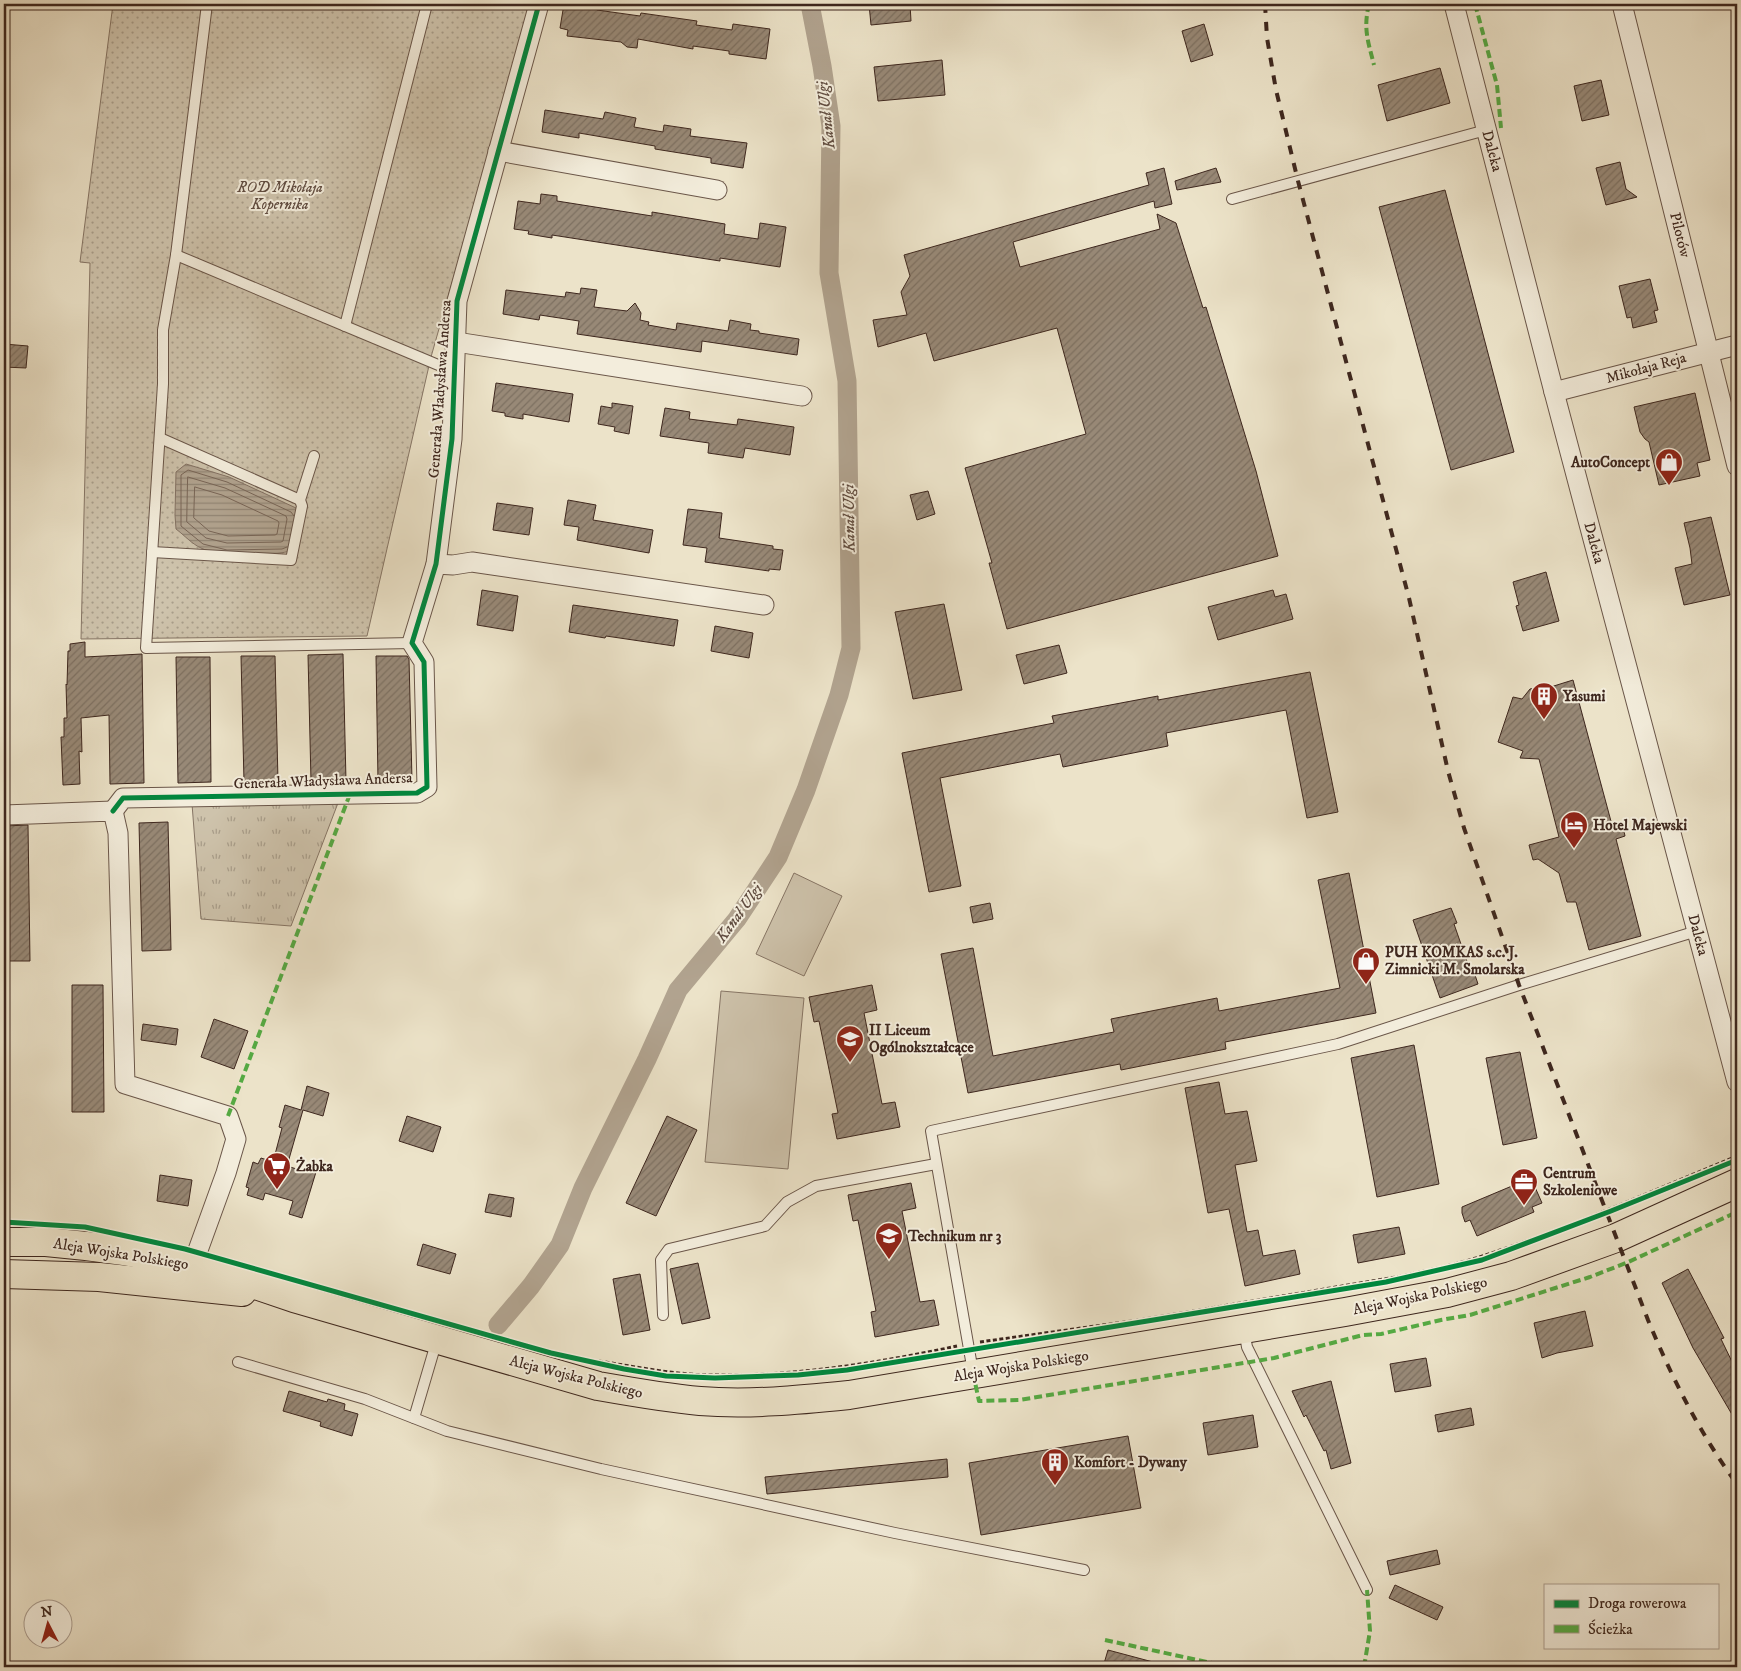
<svg xmlns="http://www.w3.org/2000/svg" width="1741" height="1671" font-family="'IM FELL DW Pica',serif">
  <style>
    .grass { fill: #cec3ac; stroke: #867565 }
    .park { fill: url(#park-tufts); stroke: #867565 }
    .garden { fill: url(#garden-dots); stroke: #867565 }
    .water { fill: url(#water-rules); stroke: #837162 }
    .lines { fill: none; stroke-linecap: round; stroke-linejoin: round }
    .shore { stroke: #786556; stroke-width: 1 }
    .canal { stroke: #b1a38f; stroke-width: 19 }
    .building { fill: url(#building-hatch); stroke: #3e271e }
    .service-casing { stroke: #6a5649; stroke-width: 12 }
    .minor-casing { stroke: #6a5649; stroke-width: 21 }
    .primary-casing { stroke: #3e271e; stroke-width: 30 }
    .path { stroke: #3e271e; stroke-width: 3; stroke-dasharray: 4 2.5; stroke-linecap: butt }
    .service { stroke: #f3eddc; stroke-width: 10 }
    .minor { stroke: #f3eddc; stroke-width: 19 }
    .primary { stroke: #ece3c9; stroke-width: 28 }
    .rail { stroke: #3e271e; stroke-width: 4; stroke-dasharray: 9 9; stroke-linecap: butt }
    .quiet { stroke: #55aa43; stroke-width: 4; stroke-dasharray: 8 4; stroke-linecap: butt }
    .cycleway-casing { stroke: #f3eddc; stroke-width: 8 }
    .cycleway { stroke: #00873e; stroke-width: 5 }
    .labels { text-anchor: middle; dominant-baseline: central; stroke-width: 4; stroke-linejoin: round; paint-order: stroke }
    .street-label { font-size: 15px; fill: #3e271e; stroke: #f3eddc }
    .park-label { font-size: 15px; font-style: italic; fill: #624e42; stroke: #f3eddc }
    .poi-label { font-size: 15px; font-weight: bold; fill: #3e271e; stroke: #f3eddc; text-anchor: start }
    .water-label { font-size: 16px; font-style: italic; fill: #604c40; stroke: #f3eddc }
  </style>
  <defs>
    <pattern id="park-tufts" width="24" height="20" patternUnits="userSpaceOnUse" patternTransform="scale(1.25)"><rect width="24" height="20" fill="#cec3ac"/><path d="M3 7l-1-3M5 7V3M7 7l1-3M15 17l-1-3M17 17v-4M19 17l1-3" fill="none" stroke="#a99e8b"/></pattern>
    <pattern id="garden-dots" width="8" height="8" patternUnits="userSpaceOnUse" patternTransform="scale(1.25)"><rect width="8" height="8" fill="#cec3ac"/><path d="M2 2h.1M6 6h.1" fill="none" stroke="#a99e8b" stroke-width="1.8" stroke-linecap="round"/></pattern>
    <pattern id="water-rules" width="6" height="5" patternUnits="userSpaceOnUse" patternTransform="scale(1.25)"><rect width="6" height="5" fill="#b1a38f"/><path d="M0 2.5h6" fill="none" stroke="#918574"/></pattern>
    <pattern id="building-hatch" width="6" height="6" patternUnits="userSpaceOnUse" patternTransform="scale(1.25)"><rect width="6" height="6" fill="#988977"/><path d="M-1 1l2-2M0 6l6-6M5 7l2-2" fill="none" stroke="#7d7061"/></pattern>
  </defs>
  <rect width="100%" height="100%" fill="#ece3c9"/>
  <filter id="stains"><feTurbulence type="fractalNoise" baseFrequency=".004" numOctaves="4"/><feColorMatrix values="0 0 0 0 .2 0 0 0 0 .09 0 0 0 0 .02 0 0 0 .5 -.17"/></filter>
  <radialGradient id="worn" r=".72"><stop offset=".6" stop-color="#630" stop-opacity="0"/><stop offset="1" stop-color="#630" stop-opacity=".3"/></radialGradient>
  <g class="grass">
    <path d="M794,873L842,896L804,976L756,954Z"/>
    <path d="M721,991L804,998L788,1169L705,1162Z"/>
  </g>
  <path class="park" d="M338,803L291,926L201,919L192,804Z"/>
  <path class="garden" d="M113,4H531L431,357L367,636L81,639L90,263L80,262Z"/>
  <path class="water" d="M186,464L229,477L296,508L299,516L293,550C274,557 219,558 201,548C192,544 184,535 176,529L175,515L176,472Z"/>
  <g class="lines">
    <g class="shore">
      <path d="M188,477L225,488L286,516L287,519L283,541L281,542L227,543L206,538L187,522Z"/>
      <path d="M195,487L222,495L278,521L279,523L277,534L275,535L228,536L209,531L194,518Z"/>
      <path d="M287,547L282,549L227,550L203,544L181,526V475L188,470L227,482L291,512L294,516"/>
    </g>
    <path class="canal" d="M498,1325L531,1286L560,1245L583,1188L647,1059L678,990L737,919L778,857L806,790L839,695L851,648L847,381L829,273L831,126L822,66L810,4"/>
  </g>
  <g class="building">
    <path d="M564,4H585L598,6L597,10L640,16L641,13L697,21L696,25L732,30L733,24L770,29L766,59L729,54V51L693,46V49L638,39L637,48L627,47L621,42L567,36L568,30L560,28Z"/>
    <path d="M869,4H910L911,21L871,25Z"/>
    <path d="M1204,24L1213,55L1191,62L1182,31Z"/>
    <path d="M942,60L945,95L878,101L874,67Z"/>
    <path d="M1440,68L1450,103L1387,121L1378,85Z"/>
    <path d="M1601,80L1609,115L1582,121L1574,86Z"/>
    <path d="M545,110L603,119L605,112L636,118L634,127L663,132L664,125L691,129L690,136L747,143L743,168L711,163V158L655,149V146L579,133V138L542,132Z"/>
    <path d="M1620,162L1626,189L1637,197L1606,205L1596,168Z"/>
    <path d="M1164,168L1172,204L1155,208L1154,201L1013,242L1020,267L1160,229L1157,214L1176,223L1203,308L1206,307L1256,471L1278,556L1007,629L989,563H992L965,468L1086,434L1057,328L934,361L926,333L878,347L873,320L907,315L901,292L910,276L904,255L1149,185L1146,173Z"/>
    <path d="M1216,168L1221,182L1177,190L1175,181Z"/>
    <path d="M1445,190L1514,452L1451,470L1379,207Z"/>
    <path d="M541,194L557,196V201L652,216V212L725,224L724,234L758,239L760,223L786,227L780,267L720,258V261L552,235V238L528,234L529,231L514,229L518,201L540,204Z"/>
    <path d="M1650,279L1658,310L1654,311L1657,322L1633,328L1631,317L1627,318L1619,286Z"/>
    <path d="M581,288L597,290L594,307L627,311L635,303L641,313L640,320L649,322L648,325L676,330L677,323L728,331L730,320L751,324L750,330L759,331V333L799,339L797,355L702,341L701,352L577,334L579,321L540,315L539,320L503,314L506,290L565,297L566,292L580,294Z"/>
    <path d="M4,344L28,346L26,368L4,367Z"/>
    <path d="M496,383L573,394L569,422L523,414V419L505,416V413L492,411Z"/>
    <path d="M1695,393L1710,460L1697,463L1700,476L1659,485L1649,442L1645,439L1640,432L1634,407Z"/>
    <path d="M612,403L633,406L629,434L614,431L615,427L598,424L601,406L612,408Z"/>
    <path d="M665,408L690,412L689,419L737,425L738,419L794,427L790,455L745,448L743,458L708,453L709,443L660,436Z"/>
    <path d="M928,491L935,514L917,520L910,495Z"/>
    <path d="M568,500L596,505L593,520L653,530L649,553L577,540L579,527L564,525Z"/>
    <path d="M497,503L533,508L529,535L493,530Z"/>
    <path d="M688,509L722,513L719,538L773,546V549L783,550L780,570L769,569V571L705,562L707,548L683,545Z"/>
    <path d="M1711,517L1730,595L1684,605L1675,568L1692,564L1690,548L1684,523Z"/>
    <path d="M1546,572L1559,621L1523,631L1516,606L1519,605L1513,582Z"/>
    <path d="M482,590L518,596L513,631L477,625Z"/>
    <path d="M1273,590L1275,597L1286,594L1293,619L1218,640L1208,607Z"/>
    <path d="M944,604L962,690L913,699L895,612Z"/>
    <path d="M573,605L678,620L674,646L606,636L605,638L569,632Z"/>
    <path d="M715,626L753,633L749,658L711,651Z"/>
    <path d="M85,642V657L142,654L144,783L110,784L109,715L81,718L82,752L79,751L80,784L63,785L61,737H64V718H67L66,684L67,685L68,651H70V644Z"/>
    <path d="M1059,645L1067,673L1024,684L1016,655Z"/>
    <path d="M343,654L346,781H311L308,655Z"/>
    <path d="M241,656H275L278,781L244,782Z"/>
    <path d="M376,656H407L409,659L412,780L378,781Z"/>
    <path d="M176,657H210L211,782L178,783Z"/>
    <path d="M1310,672L1338,812L1307,818L1286,710L1166,733L1168,746L1063,767L1060,754L940,778L961,886L929,892L902,753L1054,723L1052,716L1158,696V700Z"/>
    <path d="M1573,680L1612,825L1622,822L1625,836L1616,839L1641,936L1589,950L1576,902H1567L1559,873L1538,859L1533,860L1529,845L1559,837L1539,759L1520,758L1523,751L1498,742L1513,697L1522,699L1530,689L1540,687L1541,690Z"/>
    <path d="M168,822L171,950L142,951L139,823Z"/>
    <path d="M28,825L30,961H4V826Z"/>
    <path d="M1349,873L1376,1013L1225,1042L1226,1049L1121,1070L1120,1064L968,1093L941,954L973,948L993,1056L1114,1032L1111,1019L1217,998L1219,1011L1340,988L1318,880Z"/>
    <path d="M990,903L993,919L973,923L970,907Z"/>
    <path d="M1451,908L1457,923L1454,924L1470,970L1473,969L1478,984L1440,998L1413,920Z"/>
    <path d="M72,985H103L104,1112H72Z"/>
    <path d="M872,985L877,1010L864,1013L882,1104L895,1102L900,1127L837,1139L832,1114L838,1113L819,1021L814,1022L809,997Z"/>
    <path d="M214,1019L248,1031L234,1069L201,1057Z"/>
    <path d="M143,1024L178,1029L176,1045L141,1040Z"/>
    <path d="M1414,1045L1439,1184L1377,1197L1351,1058Z"/>
    <path d="M1520,1052L1537,1138L1503,1145L1486,1058Z"/>
    <path d="M1219,1082L1225,1114L1247,1111L1257,1161L1235,1165L1247,1232L1258,1230L1263,1256L1295,1250L1300,1274L1245,1286L1229,1209L1208,1213L1185,1088Z"/>
    <path d="M307,1086L329,1093L323,1116L303,1110L287,1166L303,1171L304,1168L316,1172L302,1218L289,1214L293,1201L265,1193L263,1200L247,1195L249,1188L246,1187L253,1162L258,1164L261,1158L273,1162L282,1128L279,1127L285,1105L301,1110Z"/>
    <path d="M407,1116L441,1127L433,1152L399,1141Z"/>
    <path d="M667,1116L697,1130L656,1216L626,1203Z"/>
    <path d="M160,1175L192,1180L188,1206L157,1201Z"/>
    <path d="M1531,1178L1542,1203L1532,1207L1534,1212L1477,1236L1470,1220L1465,1222L1462,1213V1207Z"/>
    <path d="M911,1183L916,1208L902,1211L920,1302L934,1300L939,1325L875,1337L871,1312L876,1311L858,1220L853,1221L848,1195Z"/>
    <path d="M489,1194L514,1198L511,1217L485,1212Z"/>
    <path d="M1399,1227L1405,1254L1358,1263L1353,1235Z"/>
    <path d="M423,1244L456,1254L450,1274L417,1265Z"/>
    <path d="M698,1263L710,1318L682,1324L670,1269Z"/>
    <path d="M1688,1269L1724,1338L1721,1339L1737,1372V1423L1693,1348L1662,1283Z"/>
    <path d="M640,1274L650,1330L623,1335L613,1279Z"/>
    <path d="M1585,1311L1593,1346L1557,1353L1542,1358L1534,1323Z"/>
    <path d="M1426,1358L1431,1386L1395,1392L1390,1364Z"/>
    <path d="M1331,1381L1351,1463L1331,1469L1326,1450L1324,1451L1306,1415L1304,1417L1292,1391Z"/>
    <path d="M289,1391L327,1402L328,1399L345,1404L344,1410L358,1414L352,1436L320,1426L321,1422L283,1411Z"/>
    <path d="M1471,1408L1474,1425L1438,1432L1435,1415Z"/>
    <path d="M1253,1415L1258,1447L1208,1455L1203,1423Z"/>
    <path d="M1128,1436L1141,1508L981,1535L969,1463Z"/>
    <path d="M947,1459L948,1477L767,1494L765,1477Z"/>
    <path d="M1437,1550L1440,1564L1390,1575L1387,1561Z"/>
    <path d="M1395,1585L1443,1607L1437,1620L1389,1598Z"/>
    <path d="M1108,1650L1153,1662L1152,1667H1103Z"/>
  </g>
  <g class="lines">
    <g class="service-casing">
      <g id="service">
        <path d="M207,4L176,255L163,330V384L146,648L412,643"/>
        <path d="M1232,199L1486,130"/>
        <path d="M176,255L345,326L427,4"/>
        <path d="M345,326L455,372"/>
        <path d="M160,438L300,500"/>
        <path d="M152,552L291,560L302,506L300,500L314,456"/>
        <path d="M663,1315L661,1260L669,1249L765,1226L787,1202L816,1186L936,1164"/>
        <path d="M1244,1330L1247,1347L1367,1590"/>
        <path d="M238,1362L365,1399L447,1431L601,1469L895,1533L1084,1570"/>
        <path d="M973,1372L931,1131L1338,1044L1519,985L1697,931"/>
        <path d="M414,1418L437,1340"/>
      </g>
    </g>
    <g class="minor-casing">
      <g id="minor">
        <path d="M1454,4L1554,392L1737,1082"/>
        <path d="M1622,4L1737,466"/>
        <path d="M498,151L717,190"/>
        <path d="M456,342L802,396"/>
        <path d="M1554,392L1737,345"/>
        <path d="M436,564L453,565L472,562L764,605"/>
        <path d="M113,811L123,798L417,793L427,787L424,662L412,643L436,564L452,439L457,301L539,4"/>
        <path d="M4,815L113,811L118,833L125,1084L228,1116L236,1139L226,1173L193,1264"/>
      </g>
    </g>
    <g class="primary-casing">
      <g id="primary">
        <path d="M4,1242H46L86,1246L124,1251L193,1264L294,1298L598,1386C632,1392 666,1398 700,1401C749,1405 799,1400 849,1395L1345,1312L1447,1293L1511,1276L1616,1238L1737,1183"/>
        <path d="M4,1274L99,1277L242,1292"/>
      </g>
    </g>
    <g class="path">
      <path d="M980,1342L1139,1320L1402,1276C1428,1270 1454,1265 1479,1257C1567,1229 1652,1191 1737,1156"/>
      <path d="M599,1361C637,1367 676,1375 715,1375C796,1376 878,1363 957,1346"/>
    </g>
    <use href="#service" class="service"/>
    <use href="#minor" class="minor"/>
    <use href="#primary" class="primary"/>
    <path class="rail" d="M1265,4L1267,38L1276,90L1298,181L1409,598L1448,771L1464,828L1519,985L1648,1320C1672,1378 1700,1434 1737,1484"/>
    <g class="quiet">
      <path d="M1369,4C1363,29 1368,41 1374,65"/>
      <path d="M1475,4L1497,85L1501,128"/>
      <path d="M228,1116L350,794"/>
      <path d="M973,1373L979,1401L1019,1400L1274,1358L1363,1335L1381,1334L1441,1320L1470,1315L1590,1277L1626,1263L1737,1212"/>
      <path d="M1105,1640L1230,1667"/>
      <path d="M1364,1667L1370,1631L1367,1590"/>
    </g>
    <g class="cycleway-casing">
      <g id="cycleway">
        <path d="M113,811L123,798L417,793L427,787L424,662L412,643L436,564L452,439L457,301L539,4"/>
        <path d="M4,1222L85,1227L185,1249L551,1353L624,1369L666,1376L715,1378L798,1375L847,1370L1386,1282L1482,1260L1611,1211L1737,1160"/>
      </g>
    </g>
    <use href="#cycleway" class="cycleway"/>
  </g>
  <defs>
    <g id="shop-pin" transform="scale(1.4375)"><path d="M0 17L-7.5 6A9.5 9.5 0 1 1 7.5 6Z" fill="#8f2418" stroke="#f3eddc"/><path d="M-5-2.5h2.3a2.7 3.5 0 0 1 5.4 0H5L5.5 6h-11ZM-1.5-2.5h3a1.5 2.3 0 0 0-3 0Z" fill="#fff"/></g>
    <g id="building-pin" transform="scale(1.4375)"><path d="M0 17L-7.5 6A9.5 9.5 0 1 1 7.5 6Z" fill="#8f2418" stroke="#f3eddc"/><path d="M-4-6H4V6H1V3H-1V6H-4ZM-2.5-4.3h1.7v1.8h-1.7ZM.8-4.3h1.7v1.8H.8ZM-2.5-1h1.7V.8h-1.7ZM.8-1h1.7V.8H.8Z" fill="#fff"/></g>
    <g id="hotel-pin" transform="scale(1.4375)"><path d="M0 17L-7.5 6A9.5 9.5 0 1 1 7.5 6Z" fill="#8f2418" stroke="#f3eddc"/><path d="M-6-4.5h1.5V1H6V5H4.5V3h-9V5H-6ZM-4 0a1.8 1.8 0 1 1 3.6 0ZM.5 0V-2.5h3Q6-2.5 6 0Z" fill="#fff"/></g>
    <g id="school-pin" transform="scale(1.4375)"><path d="M0 17L-7.5 6A9.5 9.5 0 1 1 7.5 6Z" fill="#8f2418" stroke="#f3eddc"/><path d="M0-5L7-2L0 1L-7-2ZM-4 1L0 2.5L4 1V4Q0 6-4 4Z" fill="#fff"/></g>
    <g id="supermarket-pin" transform="scale(1.4375)"><path d="M0 17L-7.5 6A9.5 9.5 0 1 1 7.5 6Z" fill="#8f2418" stroke="#f3eddc"/><path d="M-6-5.5h2.5l.6 2H6L4.5 2H-2.5L-4.4-4H-6ZM-1.5 3.2a1.3 1.3 0 1 0 .1 0ZM3 3.2a1.3 1.3 0 1 0 .1 0Z" fill="#fff"/></g>
    <g id="office-pin" transform="scale(1.4375)"><path d="M0 17L-7.5 6A9.5 9.5 0 1 1 7.5 6Z" fill="#8f2418" stroke="#f3eddc"/><path d="M-6-3h4V-5.5h4V-3h4V5H-6ZM-1-4.5V-3h2v-1.5ZM-6 0V1H6V0Z" fill="#fff"/></g>
  </defs>
  <g fill-rule="evenodd">
    <use href="#shop-pin" x="1669" y="462"/>
    <use href="#building-pin" x="1544" y="696"/>
    <use href="#hotel-pin" x="1574" y="825"/>
    <use href="#shop-pin" x="1366" y="961"/>
    <use href="#school-pin" x="850" y="1039"/>
    <use href="#supermarket-pin" x="277" y="1166"/>
    <use href="#office-pin" x="1524" y="1182"/>
    <use href="#school-pin" x="889" y="1236"/>
    <use href="#building-pin" x="1055" y="1462"/>
  </g>
  <g class="labels">
    <g class="street-label">
      <text transform="translate(1492 151) rotate(75)">Daleka</text>
      <text transform="translate(1680 235) rotate(76)">Pilotów</text>
      <text transform="translate(1646 368) rotate(-15)">Mikołaja Reja</text>
      <text transform="translate(440 389) rotate(-86)">Generała Władysława Andersa</text>
      <text transform="translate(1594 543) rotate(75)">Daleka</text>
      <text transform="translate(323 781) rotate(-2)">Generała Władysława Andersa</text>
      <text transform="translate(1698 935) rotate(75)">Daleka</text>
      <text transform="translate(121 1254) rotate(9)">Aleja Wojska Polskiego</text>
      <text transform="translate(1420 1296) rotate(-12)">Aleja Wojska Polskiego</text>
      <text transform="translate(1021 1366) rotate(-9)">Aleja Wojska Polskiego</text>
      <text transform="translate(576 1377) rotate(14)">Aleja Wojska Polskiego</text>
    </g>
    <g class="park-label">
      <text x="280" y="187">ROD Mikołaja<tspan x="280" dy="17">Kopernika</tspan></text>
    </g>
    <g class="poi-label">
      <text x="1650" y="462" text-anchor="end">AutoConcept</text>
      <text x="1563" y="696">Yasumi</text>
      <text x="1593" y="825">Hotel Majewski</text>
      <text x="1385" y="952">PUH KOMKAS s.c. J.<tspan x="1385" dy="17">Zimnicki M. Smolarska</tspan></text>
      <text x="869" y="1030">II Liceum<tspan x="869" dy="17">Ogólnokształcące</tspan></text>
      <text x="296" y="1166">Żabka</text>
      <text x="1543" y="1173">Centrum<tspan x="1543" dy="17">Szkoleniowe</tspan></text>
      <text x="908" y="1236">Technikum nr 3</text>
      <text x="1074" y="1462">Komfort - Dywany</text>
    </g>
    <g class="water-label">
      <text transform="translate(826 115) rotate(-96)">Kanał Ulgi</text>
      <text transform="translate(849 518) rotate(-91)">Kanał Ulgi</text>
      <text transform="translate(739 913) rotate(-54)">Kanał Ulgi</text>
    </g>
  </g>
  <rect width="1741" height="1671" fill="none" stroke="#ece3c9" stroke-width="20"/>
  <rect x="5" y="5" width="1731" height="1661" fill="none" stroke="#3e271e" stroke-width="2.5"/>
  <rect x="10" y="10" width="1721" height="1651" fill="none" stroke="#3e271e"/>
  <rect x="1544" y="1584" width="175" height="65" fill="#f3eddc" stroke="#ab9e90"/>
  <rect x="1554" y="1600" width="25" height="8" fill="#00873e" stroke="#ab9e90"/>
  <text x="1588" y="1608" font-size="15" fill="#3e271e">Droga rowerowa</text>
  <rect x="1554" y="1625" width="25" height="8" fill="#55aa43" stroke="#ab9e90"/>
  <text x="1588" y="1634" font-size="15" fill="#3e271e">Ścieżka</text>
  <g transform="translate(48 1624) rotate(354)"><circle r="24" fill="#f3eddc" stroke="#ab9e90"/>
  <path d="M0-4L9 19L0 12L-9 19Z" fill="#8f2418"/>
  <text y="-8" font-size="14" font-weight="bold" text-anchor="middle" fill="#3e271e">N</text>
  </g>
  <rect width="100%" height="100%" filter="url(#stains)"/>
  <rect width="100%" height="100%" fill="url(#worn)"/>
</svg>
